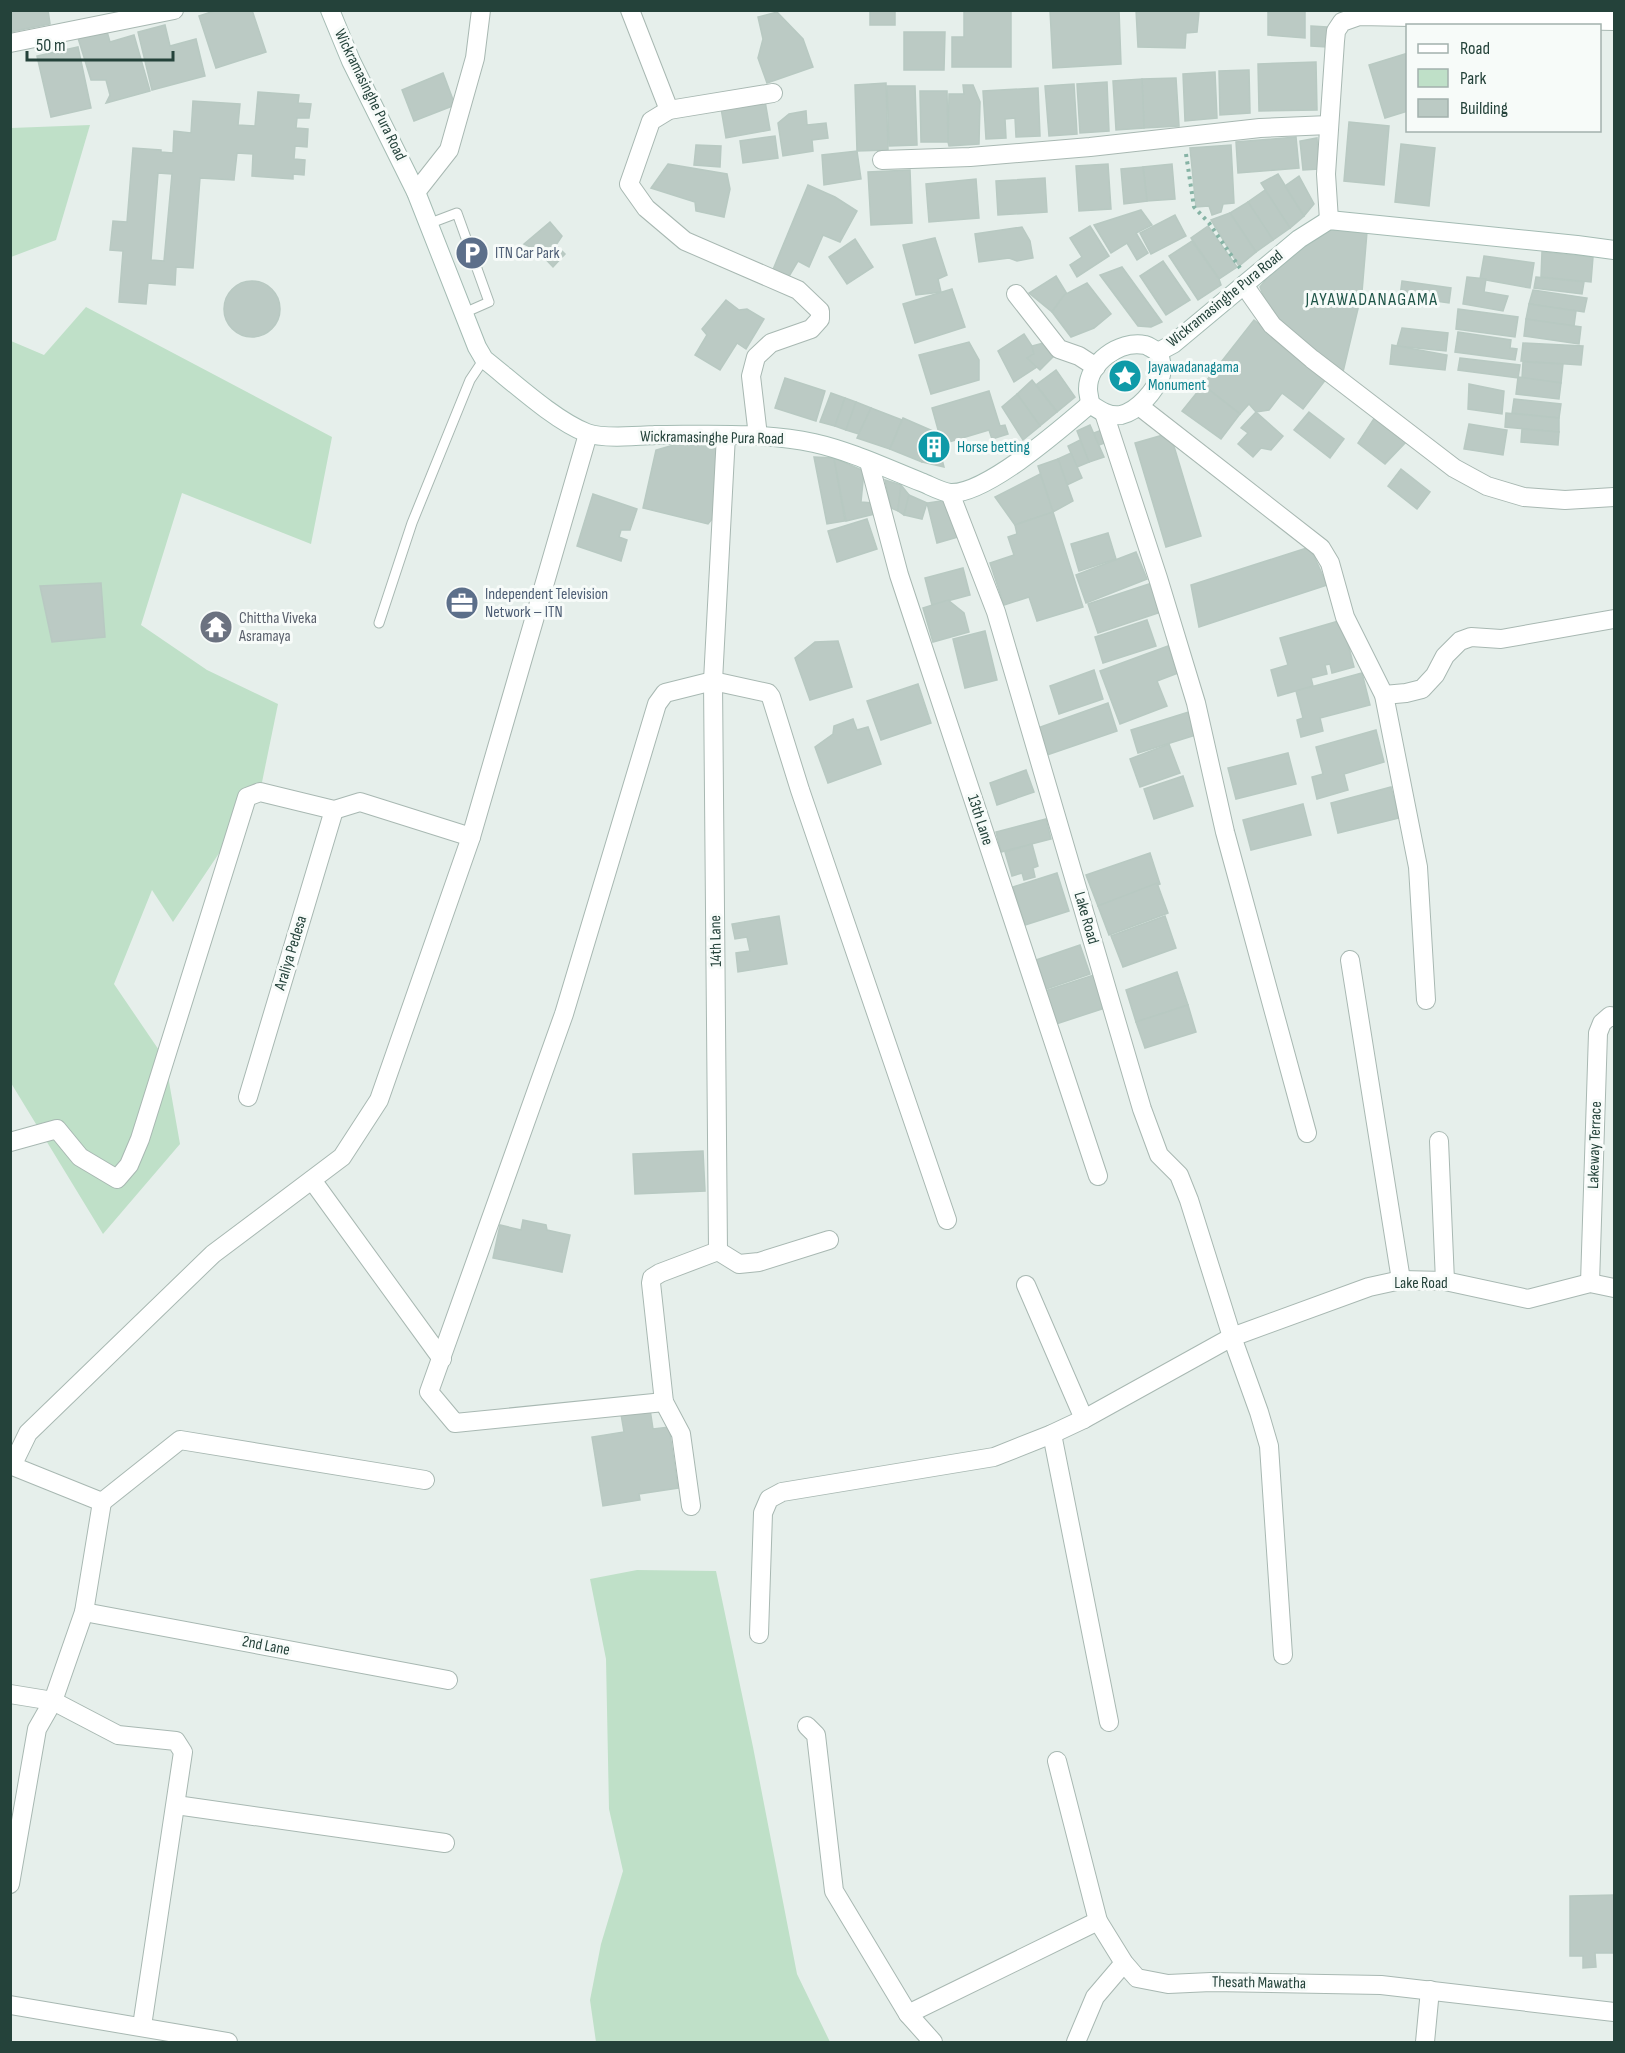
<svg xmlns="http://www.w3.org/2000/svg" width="1625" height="2053" font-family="'Sofia Sans Condensed',sans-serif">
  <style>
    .green { fill: #bfe0c8 }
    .building { fill: #bbcac4; stroke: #b8c9c2; stroke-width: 1.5; fill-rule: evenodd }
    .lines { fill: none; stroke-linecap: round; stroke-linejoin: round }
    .lane-casing { stroke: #a8b8b2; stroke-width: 11 }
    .street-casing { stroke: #a8b8b2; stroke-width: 20 }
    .secondary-casing { stroke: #a4bbb3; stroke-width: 20 }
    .path { stroke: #86b3a5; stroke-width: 4; stroke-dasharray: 3 4.5; stroke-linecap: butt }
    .lane { stroke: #fff; stroke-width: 9 }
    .street { stroke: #fff; stroke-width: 18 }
    .secondary { stroke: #fff; stroke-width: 18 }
    .labels { text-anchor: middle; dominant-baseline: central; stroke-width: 6; stroke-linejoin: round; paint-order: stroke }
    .street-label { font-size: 16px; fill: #24423a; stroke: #f7fbf9 }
    .service-label { font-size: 16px; fill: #4e5e75; stroke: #f7fbf9; text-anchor: start }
    .culture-label { font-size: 16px; fill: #0d838f; stroke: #f7fbf9; text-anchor: start }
    .worship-label { font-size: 16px; fill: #5b616d; stroke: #f7fbf9; text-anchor: start }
    .neighbourhood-label { font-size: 18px; letter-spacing: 1.5px; fill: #1f5548; stroke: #f7fbf9 }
  </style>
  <rect width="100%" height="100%" fill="#e6efeb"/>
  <g class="green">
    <path d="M90,125L56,240L11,257V128Z"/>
    <path d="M86,307L332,437L311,544L182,493L141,625L207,670L278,704L260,792L173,922L152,890L114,984L165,1059L180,1144L103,1234L11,1083V341L44,355Z"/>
    <path d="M637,1570L716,1571L753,1747L797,1974L830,2042H596L590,2000L601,1944L623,1871L609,1809L606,1659L590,1579Z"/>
  </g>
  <g class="building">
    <path d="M10,10H48L50,24L10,32Z"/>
    <path d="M217,10H252L266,52L216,68L199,16Z"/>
    <rect x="870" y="10" width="25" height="15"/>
    <path d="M964,10H1011V67H952V37H964Z"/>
    <path d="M1050,10H1119L1121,64L1053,68Z"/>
    <path d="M1136,10H1194L1199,12L1197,32L1186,33L1185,48L1138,47Z"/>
    <path d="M1268,10H1305V38L1268,35Z"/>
    <path d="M777,12L803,39L813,67L767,83L758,58L763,39L758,17Z"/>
    <path d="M165,25L170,46L196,39L205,76L152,90L138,32Z"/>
    <path d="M1311,26L1327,27V47L1311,46Z"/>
    <path d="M106,28L110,42L134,35L150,91L106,103L110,95L106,80H91L78,38Z"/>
    <path d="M904,32H945L944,70H904Z"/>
    <path d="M78,47L91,108L51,117L37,56Z"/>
    <path d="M1408,53V111L1385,118L1369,65Z"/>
    <path d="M1316,62L1317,110L1259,111L1258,64Z"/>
    <path d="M1249,70L1250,113L1220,115L1219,71Z"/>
    <path d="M1215,72L1217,118L1185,121L1183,74Z"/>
    <path d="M443,73L455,105L414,121L402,90Z"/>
    <path d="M1176,78L1179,126L1144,128L1142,79Z"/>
    <path d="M1142,79L1144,128L1116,130L1113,81Z"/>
    <path d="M1107,82L1109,131L1080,133L1077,84Z"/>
    <path d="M886,83L888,150L857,151L855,85Z"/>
    <path d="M1074,84L1077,134L1049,136L1045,86Z"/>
    <path d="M963,85H973L980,102L979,144L949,146L948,142L949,94H964Z"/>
    <path d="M887,86H915L917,145L889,146Z"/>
    <path d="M1038,88L1040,136L1016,137L1015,118L1005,119L1006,138L986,139L983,91Z"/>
    <path d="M920,91H947L948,142H921Z"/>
    <path d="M258,92L299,95L298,103L311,104L309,118H297L296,128L308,129L307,147L295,146L294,159L305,160L304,175L293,174V179L252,176L253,154L237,153L234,180L200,178L193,268L176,267L175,285L148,283L146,304L119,302L123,251L110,250L113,221L127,222L133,148L161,150V152L173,153L174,131L191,133L193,101L240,104L238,125L255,126ZM158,173L172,174L164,261L151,260Z"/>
    <path d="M765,101L770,130L726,138L721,108Z"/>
    <path d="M806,111L807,125L826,123L828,138L812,140L813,151L783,156L778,123L789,114Z"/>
    <path d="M1349,122L1389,126L1384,185L1344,181Z"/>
    <path d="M775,136L778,158L743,163L740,141Z"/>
    <path d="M1296,137L1299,168L1238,173L1236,142Z"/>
    <path d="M1317,138L1319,169L1303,170L1300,141Z"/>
    <path d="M1401,144L1435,148L1429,206L1395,202Z"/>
    <path d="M696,145L721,146L720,167L694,165Z"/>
    <path d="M1231,145L1234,203L1223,204L1221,212L1212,215L1209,206L1196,207L1190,148Z"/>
    <path d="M857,151L861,179L824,185L822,155Z"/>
    <path d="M668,164L727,174L730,189L724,217L696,211L695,202L651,188Z"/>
    <path d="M1108,164L1111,209L1079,211L1076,166Z"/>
    <path d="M1172,164L1175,199L1147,201L1143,167Z"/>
    <path d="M1143,167L1147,201L1124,204L1121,169Z"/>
    <path d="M910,170L912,223L871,225L868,172Z"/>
    <path d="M1278,174L1304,216L1290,228L1261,183Z"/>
    <path d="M1299,176L1314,204L1304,216L1285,186Z"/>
    <path d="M1045,178L1047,212L998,215L996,181Z"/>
    <path d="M976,179L979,218L929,222L926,184Z"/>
    <path d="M808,185L835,197L857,211L840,242L823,235L809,267L798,261L788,278L772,272Z"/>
    <path d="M1265,190L1290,228L1273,240L1248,202Z"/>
    <path d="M1248,202L1273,240L1256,252L1230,213Z"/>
    <path d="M1141,210L1152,225L1136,233L1148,253L1137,260L1127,243L1111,253L1094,225Z"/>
    <path d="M1230,213L1256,252L1239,266L1211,220Z"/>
    <path d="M1175,215L1186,236L1151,254L1140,233Z"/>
    <path d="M550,222L562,236L556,245L565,254L553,267L537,250L524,244Z"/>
    <path d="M1090,226L1109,256L1077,277L1070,265L1082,257L1070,238Z"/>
    <path d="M1208,226L1237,267L1219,279L1191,238Z"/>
    <path d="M1022,227L1030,241L1033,258L1017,261L1009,258L979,262L975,234Z"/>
    <path d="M1331,227L1367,232L1362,292L1342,376L1269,311L1260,287L1275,268L1314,236Z"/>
    <path d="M935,238L947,275L938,279L941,292L916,295L903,245Z"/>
    <path d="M855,239L873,267L847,284L829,257Z"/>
    <path d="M1192,241L1219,279L1221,285L1198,300L1169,256Z"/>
    <path d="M1542,252L1593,257L1591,282L1541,277Z"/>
    <path d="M1484,256L1534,263L1530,288L1480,279Z"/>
    <path d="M1163,261L1190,300L1166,315L1140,276Z"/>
    <path d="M1122,267L1162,322L1151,327L1138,326L1100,275Z"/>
    <path d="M1056,276L1067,294L1052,312L1029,293Z"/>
    <path d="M1467,277L1486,279L1484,292L1508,296L1503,311L1463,304Z"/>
    <path d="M1536,277L1584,282L1582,294L1534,288Z"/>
    <circle cx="252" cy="309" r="28"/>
    <path d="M1402,281L1451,288L1449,303L1400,296Z"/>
    <path d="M1087,283L1111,314L1094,328L1071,337L1052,312L1064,295Z"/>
    <path d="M952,289L965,327L915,343L903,304Z"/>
    <path d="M1533,290L1587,298L1584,312L1529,304Z"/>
    <path d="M726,300L739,310L747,309L764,319L746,349L737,343L720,370L695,355L707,335L702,329Z"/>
    <path d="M1529,304L1576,311L1574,326L1526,319Z"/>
    <path d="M1458,309L1518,317L1515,337L1456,329Z"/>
    <path d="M1526,319L1581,327L1579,344L1524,336Z"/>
    <path d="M1254,320L1327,378L1303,409L1282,393L1269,410L1256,412L1249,404L1240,414L1203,385Z"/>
    <path d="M1402,328L1448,333L1446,351L1397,346Z"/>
    <path d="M1458,332L1511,340L1510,348L1517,349L1515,360L1455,352Z"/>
    <path d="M1024,334L1032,346L1034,354L1027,358L1037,367L1014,382L998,351Z"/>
    <path d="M969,342L979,360V380L931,394L919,355Z"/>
    <path d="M1043,343L1053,357L1040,370L1027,358L1034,354L1032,346Z"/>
    <path d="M1523,343L1583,346L1581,365L1521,361Z"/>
    <path d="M1392,345L1447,355L1445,370L1390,364Z"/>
    <path d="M1460,358L1520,365L1518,378L1458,370Z"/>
    <path d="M1523,362L1563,364L1561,383L1522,378Z"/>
    <path d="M1056,370L1075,397L1057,412L1036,385Z"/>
    <path d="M1518,377L1561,383L1559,399L1516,394Z"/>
    <path d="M785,378L825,391L816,421L775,408Z"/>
    <path d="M1032,380L1057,412L1040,426L1017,394Z"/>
    <path d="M1469,384L1504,391L1502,414L1468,409Z"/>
    <path d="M1203,385L1240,414L1221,439L1182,411Z"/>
    <path d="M989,391L1000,426L1005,425L1008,434L992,439L989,430L942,444L932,408Z"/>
    <path d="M831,393L845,398L835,426L820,422Z"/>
    <path d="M1017,394L1040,426L1023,440L1002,407Z"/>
    <path d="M845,398L856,402L846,430L835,426Z"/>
    <path d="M1514,399L1561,404L1559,418L1512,413Z"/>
    <path d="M856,402L871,408L859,434L846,430Z"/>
    <path d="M871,408L902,420L890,449L857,438Z"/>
    <path d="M1256,412L1283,436L1271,450L1261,448L1253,457L1238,444L1248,433L1241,428Z"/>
    <path d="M1309,412L1344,439L1330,458L1294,430Z"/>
    <path d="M1506,413L1559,418V432L1505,427Z"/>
    <path d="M1375,417L1406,442L1385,464L1358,443Z"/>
    <path d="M903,418L935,432L922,462L890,449Z"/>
    <path d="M1469,424L1507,430L1503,455L1464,449Z"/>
    <path d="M1090,425L1104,457L1089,462L1077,431Z"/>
    <path d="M1522,429L1559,432L1558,445L1521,442Z"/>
    <path d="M1102,430L1107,442L1099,445L1094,433Z"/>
    <path d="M935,432L944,467L922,462Z"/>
    <path d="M1170,433L1201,536L1166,547L1135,443Z"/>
    <path d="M1080,440L1089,462L1077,467L1068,446Z"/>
    <path d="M684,442L726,448V502L708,524L643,508L656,450Z"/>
    <path d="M1071,453L1082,478L1067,485L1058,459Z"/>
    <path d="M814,457L834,458L845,521L827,524Z"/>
    <path d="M834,458L864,471L861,502L873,503L875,514L846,521Z"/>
    <path d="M1058,459L1073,501L1053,512L1038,466Z"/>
    <path d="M1401,469L1430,492L1417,509L1388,486Z"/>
    <path d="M1040,474L1053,512L1015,525L995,497Z"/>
    <path d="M885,480L901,485L898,511L891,508Z"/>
    <path d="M901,485L909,495L904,515L898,511Z"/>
    <path d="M593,494L637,509L630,530H621L619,537L627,540L621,561L577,546Z"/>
    <path d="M909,495L927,503L922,519L904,515Z"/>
    <path d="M947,500L958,537L937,543L927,503Z"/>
    <path d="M1053,512L1083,607L1037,621L1029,597L1004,605L990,563L1014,555L1008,537L1017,534L1015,525Z"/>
    <path d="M867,519L877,549L837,562L828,531Z"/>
    <path d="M1108,533L1116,559L1079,571L1071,544Z"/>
    <path d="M1310,547L1327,585L1199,627L1191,585Z"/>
    <path d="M1136,552L1147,579L1086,603L1076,575Z"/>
    <path d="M963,568L970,595L932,605L925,578Z"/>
    <path d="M101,583L105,637L52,642L40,586Z"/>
    <path d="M1152,583L1161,612L1098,633L1088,604Z"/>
    <path d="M948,600L964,613L969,632L933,642L923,608Z"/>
    <path d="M1147,620L1156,646L1103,663L1095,637Z"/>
    <path d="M1342,620L1354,667L1332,673L1330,664L1325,665L1327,674L1311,678L1313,686L1278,696L1271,670L1288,665L1280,638Z"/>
    <path d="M985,631L997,680L965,688L953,639Z"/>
    <path d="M838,641L852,687L810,700L795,658L815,642Z"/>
    <path d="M1168,646L1178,673L1157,681L1167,706L1120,724L1100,671Z"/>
    <path d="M1094,670L1103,699L1059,714L1050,686Z"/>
    <path d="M1362,673L1370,705L1320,718L1323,731L1301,737L1297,720L1303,718L1296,691Z"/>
    <path d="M918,684L931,723L881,740L867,701Z"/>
    <path d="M1108,703L1117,731L1044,756L1035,729Z"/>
    <path d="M1192,711L1199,734L1138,753L1131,730Z"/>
    <path d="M853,719L857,730L868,727L881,764L828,783L815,747L833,734L834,726Z"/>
    <path d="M1376,730L1384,762L1344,774L1348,790L1317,799L1312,777L1323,774L1316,747Z"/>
    <path d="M1169,744L1180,773L1140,787L1130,759Z"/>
    <path d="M1288,753L1296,784L1236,799L1228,768Z"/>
    <path d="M1026,770L1034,792L997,805L990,783Z"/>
    <path d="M1183,776L1193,806L1154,819L1144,789Z"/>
    <path d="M1391,787L1399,818L1338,833L1331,803Z"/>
    <path d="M1303,804L1311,835L1251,850L1243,820Z"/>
    <path d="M1046,819L1051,839L1001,852L996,832Z"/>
    <path d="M1032,844L1038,866L1033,868L1035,877L1024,880L1022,873L1012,876L1005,852Z"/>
    <path d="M1150,853L1160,884L1098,906L1086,875Z"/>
    <path d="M1057,873L1069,911L1025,925L1013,887Z"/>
    <path d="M1157,883L1168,913L1109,935L1098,906Z"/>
    <path d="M779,916L787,964L738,972L736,953L750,951L747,937L735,939L732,924Z"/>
    <path d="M1165,916L1176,948L1123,967L1111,936Z"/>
    <path d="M1080,945L1090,974L1046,989L1036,960Z"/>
    <path d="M1177,972L1188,1005L1136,1022L1126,990Z"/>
    <path d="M1097,974L1108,1007L1053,1025L1042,992Z"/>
    <path d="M1188,1005L1196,1032L1145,1048L1136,1022Z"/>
    <path d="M703,1151L705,1191L635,1194L633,1154Z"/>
    <path d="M523,1220L546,1225L547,1230L570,1235L562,1272L493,1258L500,1225L521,1230Z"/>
    <path d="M650,1409L653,1429L669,1427L678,1488L639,1494L640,1500L603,1506L592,1437L624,1432L621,1414Z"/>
    <path d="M1614,1895V1953H1595L1596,1967L1583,1968V1956H1570V1896Z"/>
  </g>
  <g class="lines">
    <g class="lane-casing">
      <g id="lane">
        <path d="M428,224L457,213L489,302L464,313"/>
        <path d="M379,623L412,523L470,380L484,359"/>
      </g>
    </g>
    <g class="street-casing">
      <g id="street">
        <path d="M630,10L669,110"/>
        <path d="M10,43L174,10"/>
        <path d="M882,160L970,157L1090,147L1260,128L1329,125"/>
        <path d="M416,192L449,150L475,58L481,10"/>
        <path d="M1329,220L1326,174L1335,41L1336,31L1342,22L1359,16L1614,21"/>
        <path d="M1244,285L1272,325L1312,359L1454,468L1487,486L1524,497L1565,500L1614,497"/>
        <path d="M1016,294L1059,349L1079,356L1096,367"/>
        <path d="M1139,406L1321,548L1330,563L1345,617L1384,695L1418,867L1426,1000"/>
        <path d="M1104,413L1158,578L1196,703L1225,832L1307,1133"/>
        <path d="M758,436L751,376L756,357L771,343L811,329L820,319V311L798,290L685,241L646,208L629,184L651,121L669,110L773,93"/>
        <path d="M869,462L899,575L1098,1176"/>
        <path d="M950,493L996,612L1142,1109L1159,1155L1179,1175L1189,1200L1232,1337L1259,1412L1269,1446L1283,1655"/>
        <path d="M1384,695L1406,693L1422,689L1435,675L1445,656L1460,641L1471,637L1501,639L1614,619"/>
        <path d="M1350,960L1401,1280"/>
        <path d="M248,1097L334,810"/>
        <path d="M1439,1141L1445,1281"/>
        <path d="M10,1142L57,1129L80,1157L117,1179L129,1165L140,1139L247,797L260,792L334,810L360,802L471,837"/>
        <path d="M312,1180L442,1359"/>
        <path d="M718,1251L739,1264L759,1262L829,1240"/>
        <path d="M1590,1283L1598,1033L1602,1023L1610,1016L1614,1017"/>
        <path d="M1026,1285L1084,1419"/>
        <path d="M664,1402L455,1423L429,1392L564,1014L657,704L665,693L713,681L768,693L771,697L800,790L947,1220"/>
        <path d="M1052,1434L1109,1722"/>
        <path d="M10,1465L102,1502L180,1440L425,1480"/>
        <path d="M12,1466L28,1433L213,1254L342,1157L379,1100L471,837L588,434"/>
        <path d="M691,1506L681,1434L664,1402L651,1283L652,1278L660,1273L718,1251L713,681L726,435"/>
        <path d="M84,1612L448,1680"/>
        <path d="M759,1634L763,1513L769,1499L782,1492L994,1457L1052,1434L1084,1419L1232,1337L1369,1287L1401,1280L1445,1281L1528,1299L1590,1283L1614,1288"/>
        <path d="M10,1694L53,1701L118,1735L176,1741L183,1752L142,2026"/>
        <path d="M807,1726L816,1735L834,1891L908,2014L933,2042"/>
        <path d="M1057,1761L1098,1921L1124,1963L1137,1978L1168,1984L1211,1982L1381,1985L1614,2012"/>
        <path d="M176,1805L445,1843"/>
        <path d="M10,1884L37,1729L53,1701L84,1612L102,1502"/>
        <path d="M10,2005L228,2042"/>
        <path d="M908,2014L1098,1921"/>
        <path d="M1076,2042L1095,1997L1124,1963"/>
        <path d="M1425,2042L1430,1990"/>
      </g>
    </g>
    <g class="secondary-casing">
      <g id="secondary">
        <path d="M330,10L351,61L416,192L477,347L484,359C512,381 555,421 587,433C602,439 638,436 655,435C708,435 762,432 814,443C850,451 886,468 921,482C929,485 941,492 950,493C986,495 1063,427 1090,404"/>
        <path d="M1158,352L1173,344L1299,239L1329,220L1577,245L1614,250"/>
        <path d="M1090,404C1099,410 1109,417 1121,415C1138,411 1155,391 1161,375C1163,368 1161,359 1158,352"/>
        <path d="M1090,404C1090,399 1088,394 1088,389C1088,363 1119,340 1145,345C1149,346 1154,350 1158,352"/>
      </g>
    </g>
    <path class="path" d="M1186,154L1194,207L1209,223L1240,268"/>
    <use href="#lane" class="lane"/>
    <use href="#street" class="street"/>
    <use href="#secondary" class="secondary"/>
  </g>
  <defs>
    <g id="parking-disc" transform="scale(1.725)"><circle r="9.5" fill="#5c6f8a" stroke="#f7fbf9"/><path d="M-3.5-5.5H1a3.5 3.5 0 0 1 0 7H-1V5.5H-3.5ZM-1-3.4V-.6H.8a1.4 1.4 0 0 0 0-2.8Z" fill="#fff"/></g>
    <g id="sight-disc" transform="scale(1.725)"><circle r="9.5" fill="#0f9aa8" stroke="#f7fbf9"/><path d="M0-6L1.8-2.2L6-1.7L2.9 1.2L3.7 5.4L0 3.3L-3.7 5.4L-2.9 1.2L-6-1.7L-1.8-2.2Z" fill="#fff"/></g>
    <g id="building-disc" transform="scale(1.725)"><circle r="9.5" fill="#0f9aa8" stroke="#f7fbf9"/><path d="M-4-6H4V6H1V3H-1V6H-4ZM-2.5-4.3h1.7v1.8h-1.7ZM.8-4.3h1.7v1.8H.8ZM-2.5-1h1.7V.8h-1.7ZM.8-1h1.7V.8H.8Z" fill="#fff"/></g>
    <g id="office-disc" transform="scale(1.725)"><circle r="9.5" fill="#5c6f8a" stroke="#f7fbf9"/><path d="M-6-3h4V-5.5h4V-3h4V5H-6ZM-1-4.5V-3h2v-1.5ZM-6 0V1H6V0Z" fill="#fff"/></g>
    <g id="temple-disc" transform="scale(1.725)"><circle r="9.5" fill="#6b7280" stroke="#f7fbf9"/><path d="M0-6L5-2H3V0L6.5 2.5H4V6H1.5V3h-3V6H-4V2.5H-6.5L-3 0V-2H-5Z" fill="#fff"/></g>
  </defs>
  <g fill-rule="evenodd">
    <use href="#parking-disc" x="472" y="253"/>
    <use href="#sight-disc" x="1125" y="376"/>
    <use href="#building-disc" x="934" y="447"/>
    <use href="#office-disc" x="462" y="603"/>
    <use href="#temple-disc" x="216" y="627"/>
  </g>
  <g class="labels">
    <g class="street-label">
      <text transform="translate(370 95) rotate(64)">Wickramasinghe Pura Road</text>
      <text transform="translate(1225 299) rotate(-39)">Wickramasinghe Pura Road</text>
      <text transform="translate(712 438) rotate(1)">Wickramasinghe Pura Road</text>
      <text transform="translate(980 820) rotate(72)">13th Lane</text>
      <text transform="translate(1086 918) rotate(74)">Lake Road</text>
      <text transform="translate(716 941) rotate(-91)">14th Lane</text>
      <text transform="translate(291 953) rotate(-73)">Araliya Pedesa</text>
      <text transform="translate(1595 1145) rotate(-88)">Lakeway Terrace</text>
      <text x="1421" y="1283">Lake Road</text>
      <text transform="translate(266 1646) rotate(11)">2nd Lane</text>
      <text transform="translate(1259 1983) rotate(1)">Thesath Mawatha</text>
    </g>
    <g class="service-label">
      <text x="495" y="253">ITN Car Park</text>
      <text x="485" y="594">Independent Television<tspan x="485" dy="18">Network – ITN</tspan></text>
    </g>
    <g class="culture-label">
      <text x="1148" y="367">Jayawadanagama<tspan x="1148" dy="18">Monument</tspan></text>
      <text x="957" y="447">Horse betting</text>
    </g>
    <g class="worship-label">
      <text x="239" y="618">Chittha Viveka<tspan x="239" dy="18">Asramaya</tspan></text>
    </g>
    <g class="neighbourhood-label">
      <text x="1372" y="299">JAYAWADANAGAMA</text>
    </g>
  </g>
  <rect width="1625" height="2053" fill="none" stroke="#24423a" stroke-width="24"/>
  <rect x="1406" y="24" width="195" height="108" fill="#f7fbf9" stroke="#a3b1ad" stroke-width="1.5"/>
  <rect x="1418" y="44" width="30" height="9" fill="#ffffff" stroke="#a3b1ad" stroke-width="1.5"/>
  <text x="1460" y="54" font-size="18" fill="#24423a">Road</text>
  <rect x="1418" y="69" width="30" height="18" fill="#bfe0c8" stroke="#a3b1ad" stroke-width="1.5"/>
  <text x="1460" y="84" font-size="18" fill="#24423a">Park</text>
  <rect x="1418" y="99" width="30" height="18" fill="#bbcac4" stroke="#a3b1ad" stroke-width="1.5"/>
  <text x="1460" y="114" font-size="18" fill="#24423a">Building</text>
  <path d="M27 51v9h146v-9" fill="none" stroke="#24423a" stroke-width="3"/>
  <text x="36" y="51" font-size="18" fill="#24423a" stroke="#f7fbf9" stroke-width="4.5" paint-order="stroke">50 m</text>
</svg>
